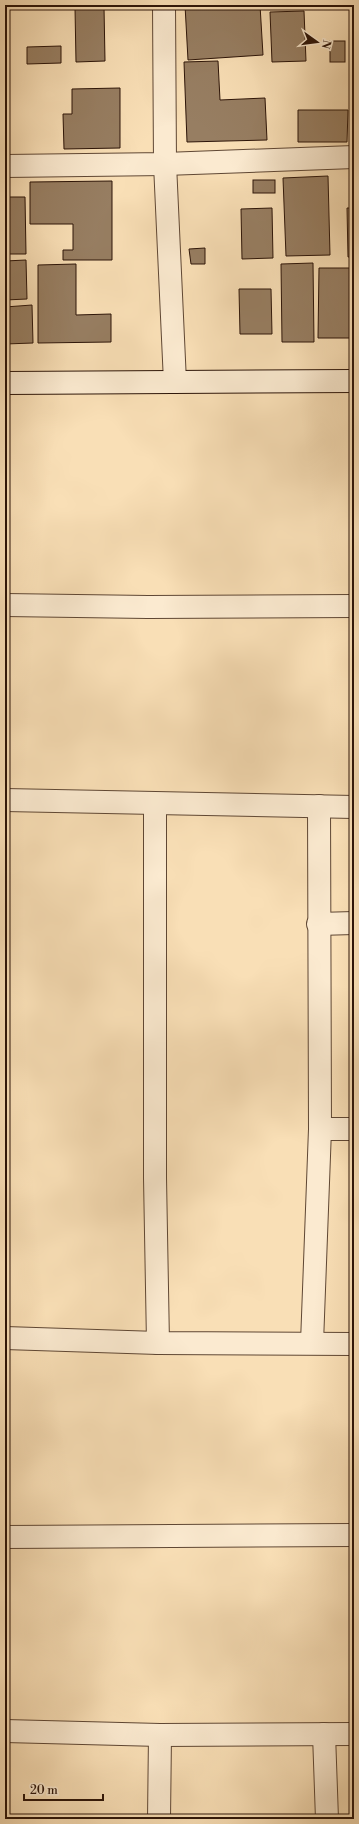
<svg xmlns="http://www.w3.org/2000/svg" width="359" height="1824" font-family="'Libre Bodoni',serif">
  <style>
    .building { fill: #977e62; stroke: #2c1408 }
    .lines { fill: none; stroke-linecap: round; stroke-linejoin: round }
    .street-casing { stroke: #5f4734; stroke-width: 24 }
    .secondary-casing { stroke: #2c1408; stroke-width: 24 }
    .street { stroke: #fbead0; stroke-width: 22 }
    .secondary { stroke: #fbead0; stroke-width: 22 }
  </style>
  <rect width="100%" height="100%" fill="#f9dfb6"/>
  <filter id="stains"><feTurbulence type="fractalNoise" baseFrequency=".005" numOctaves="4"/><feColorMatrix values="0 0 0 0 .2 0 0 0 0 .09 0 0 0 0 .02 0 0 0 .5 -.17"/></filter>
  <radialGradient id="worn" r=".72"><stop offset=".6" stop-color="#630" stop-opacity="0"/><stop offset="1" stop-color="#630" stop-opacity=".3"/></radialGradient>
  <g class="building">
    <path d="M185,5H202V7L260,5L263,55L188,60Z"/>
    <path d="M104,7L105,61L76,62L75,8Z"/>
    <path d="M304,11L306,61L272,62L270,12Z"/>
    <rect x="330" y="41" width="15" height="21"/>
    <path d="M61,46V63L27,64V47Z"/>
    <path d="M218,61L220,100L265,98L267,140L187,142L184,62Z"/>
    <path d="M120,88V148L64,149L63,114H72V89Z"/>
    <path d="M298,110H348L347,142H298Z"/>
    <path d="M328,176L330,255L286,256L283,178Z"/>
    <rect x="253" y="180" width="22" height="13"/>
    <path d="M112,181V260H63V250H73V224H30V182Z"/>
    <path d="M5,197H25L26,254H5Z"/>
    <path d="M272,208L273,258L242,259L241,209Z"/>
    <path d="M347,208H354V257H348Z"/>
    <path d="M205,248V264H191L189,249Z"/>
    <path d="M26,260L27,299L5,300V261Z"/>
    <path d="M313,263L314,342H282L281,264Z"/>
    <path d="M76,264V315L111,314V342L38,343V265Z"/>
    <path d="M319,268H354V338H318Z"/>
    <path d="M239,289H271L272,334H240Z"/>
    <path d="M32,305L33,343L5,344V307Z"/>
  </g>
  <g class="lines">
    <g class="street-casing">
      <g id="street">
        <path d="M164,5L165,164L175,382"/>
        <path d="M5,166L165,164L354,157"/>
        <path d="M5,605L148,607L354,606"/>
        <path d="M5,800L354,807"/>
        <path d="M155,804V1178L158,1343"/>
        <path d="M318,924L354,923"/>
        <path d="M320,1129H354"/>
        <path d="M5,1338L158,1343L354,1344"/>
        <path d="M312,1343L320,1129L319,806"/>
        <path d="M5,1537L354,1535"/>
        <path d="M5,1731L160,1735L354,1734"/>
        <path d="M324,1734L327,1819"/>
        <path d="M159,1819L160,1735"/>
      </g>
    </g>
    <g class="secondary-casing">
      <path id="secondary" d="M5,383L354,381"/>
    </g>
    <use href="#street" class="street"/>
    <use href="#secondary" class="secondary"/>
  </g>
  <rect width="359" height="1824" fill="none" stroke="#f9dfb6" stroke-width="20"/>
  <rect x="6" y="6" width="347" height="1812" fill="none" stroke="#2c1408" stroke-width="2"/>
  <rect x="10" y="10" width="339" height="1804" fill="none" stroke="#2c1408"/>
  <g transform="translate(317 42) rotate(104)" stroke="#fbead0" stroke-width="3" paint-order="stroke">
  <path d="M0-3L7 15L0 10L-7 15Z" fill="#2c1408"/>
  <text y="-6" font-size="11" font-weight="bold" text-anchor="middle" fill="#2c1408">N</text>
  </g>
  <path d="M24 1794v6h79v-6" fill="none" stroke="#2c1408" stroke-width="2"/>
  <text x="30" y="1794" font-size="12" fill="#2c1408" stroke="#fbead0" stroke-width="3" paint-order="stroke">20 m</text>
  <rect width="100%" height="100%" filter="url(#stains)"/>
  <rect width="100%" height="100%" fill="url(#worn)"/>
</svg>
